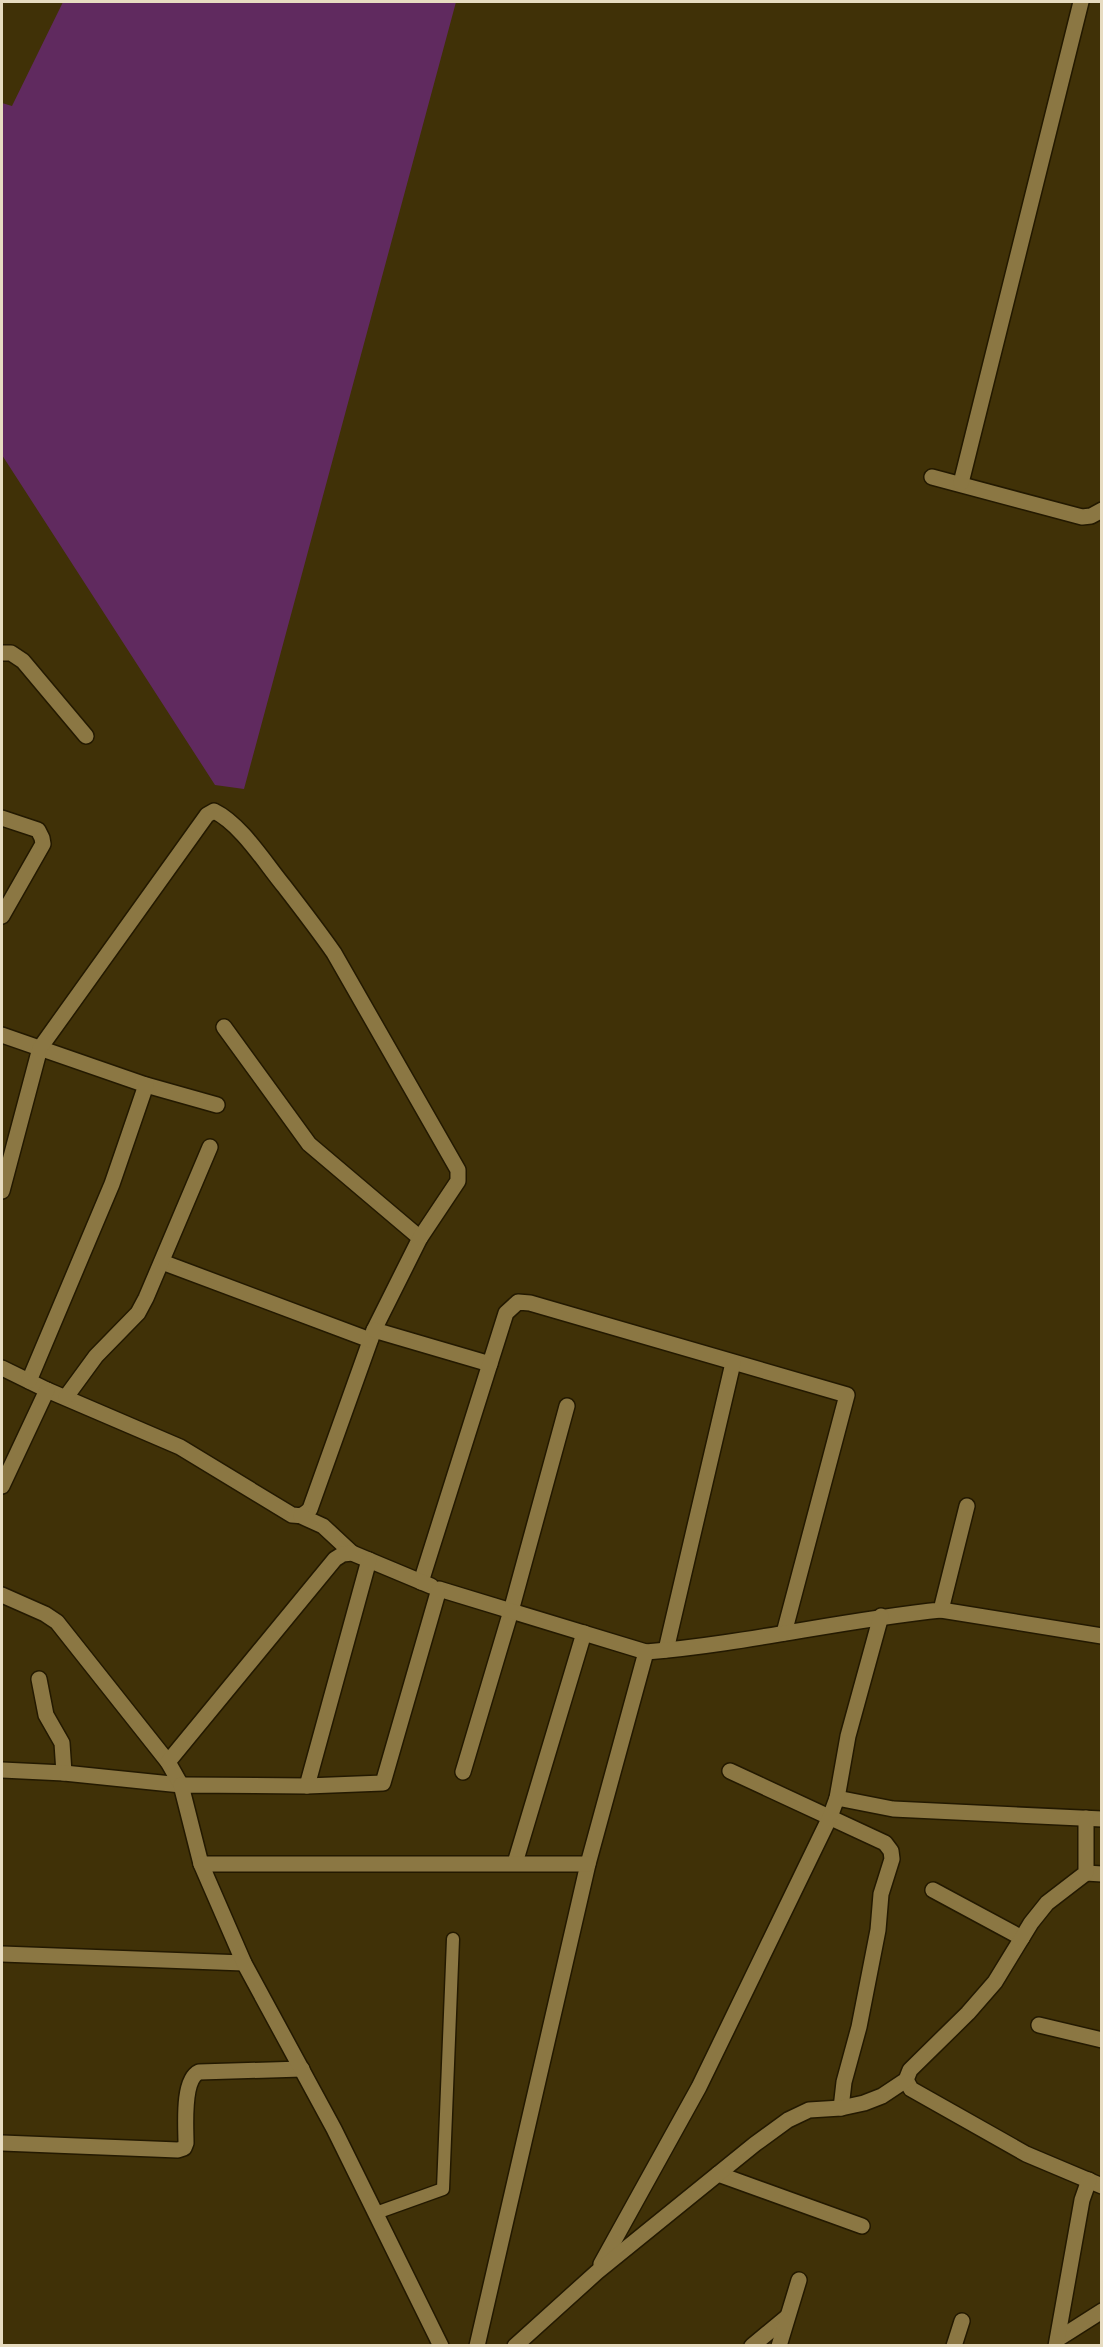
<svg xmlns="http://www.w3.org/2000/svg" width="1103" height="2347" font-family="'Space Grotesk',sans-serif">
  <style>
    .green { fill: #602a5f }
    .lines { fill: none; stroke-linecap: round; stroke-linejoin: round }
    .lane-casing { stroke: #231900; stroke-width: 15 }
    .street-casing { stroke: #231900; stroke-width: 18 }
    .lane { stroke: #8b7743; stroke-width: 12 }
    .street { stroke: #8b7743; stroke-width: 15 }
  </style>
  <rect width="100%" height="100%" fill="#403107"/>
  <path class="green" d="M63,2H456L244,789L215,785L2,455V103L12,106Z"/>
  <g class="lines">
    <g class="lane-casing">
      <path id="lane" d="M376,2213L443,2189L453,1939"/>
    </g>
    <g class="street-casing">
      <g id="street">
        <path d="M932,477L1082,517L1091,516L1102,510"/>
        <path d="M961,483L1081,2"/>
        <path d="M2,653H11L23,661L86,736"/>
        <path d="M2,818L38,830L42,838L43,844L2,916"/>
        <path d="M224,1027L309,1144L420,1238"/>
        <path d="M2,1035L146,1085L217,1105"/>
        <path d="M2,1191L40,1048L207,815L214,811C241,824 265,863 284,886C301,908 318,930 334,953L458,1170V1181L420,1238L374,1330L310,1509C304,1516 300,1516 292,1515L180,1447L47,1390L2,1368"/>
        <path d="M162,1262L370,1340"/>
        <path d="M374,1330L490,1364"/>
        <path d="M29,1381L112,1184L146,1085"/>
        <path d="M66,1397L96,1356L138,1313L146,1298L210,1147"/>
        <path d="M2,1486L47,1390"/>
        <path d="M301,1516L323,1526L352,1553"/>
        <path d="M421,1582L506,1313L518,1302L530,1303L847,1395L784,1633"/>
        <path d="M2,1595L45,1614L57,1622L168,1762"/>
        <path d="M941,1610L1102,1636"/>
        <path d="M666,1650L733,1363"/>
        <path d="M646,1652C745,1644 842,1620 941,1610L967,1506"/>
        <path d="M39,1679L46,1715L62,1743L64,1773"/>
        <path d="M2,1770L64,1773L181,1785"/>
        <path d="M730,1771L885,1843L891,1851L892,1859L881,1894L878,1930L859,2027L844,2082L841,2108"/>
        <path d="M463,1772L511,1611L567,1406"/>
        <path d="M181,1785L168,1762L335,1559L343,1554L352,1553L431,1586"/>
        <path d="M307,1786L369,1560"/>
        <path d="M837,1798L893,1809L1102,1819"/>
        <path d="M515,1863L584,1633"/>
        <path d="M201,1864L181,1785L307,1786L383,1783L439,1589L646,1652L588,1864L477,2346"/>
        <path d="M1086,1873L1102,1874"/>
        <path d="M933,1890L1022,1938"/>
        <path d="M2,1954L244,1963"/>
        <path d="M1039,2025L1102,2040"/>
        <path d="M906,2080L911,2089L1026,2154L1102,2186"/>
        <path d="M2,2143L178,2150L184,2148L186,2143C186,2126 182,2080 199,2072L302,2069"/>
        <path d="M718,2174L862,2226"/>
        <path d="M601,2264L699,2087L830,1817L837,1798L848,1736L881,1616"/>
        <path d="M1058,2339L1102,2311"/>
        <path d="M441,2346L334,2129L244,1963L201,1864H588"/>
        <path d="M515,2346L597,2272L755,2144L788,2120L809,2110L841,2108L864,2103L882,2096L906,2080L910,2070L968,2013L995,1982L1031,1923L1047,1903L1086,1873V1818"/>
        <path d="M752,2346L787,2317"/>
        <path d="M779,2346L799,2280"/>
        <path d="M954,2346L962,2321"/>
        <path d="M1056,2346L1082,2200L1089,2180"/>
      </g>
    </g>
    <use href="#lane" class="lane"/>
    <use href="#street" class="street"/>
  </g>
  <rect width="1103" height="2347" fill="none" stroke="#e7dcc1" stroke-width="6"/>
</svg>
